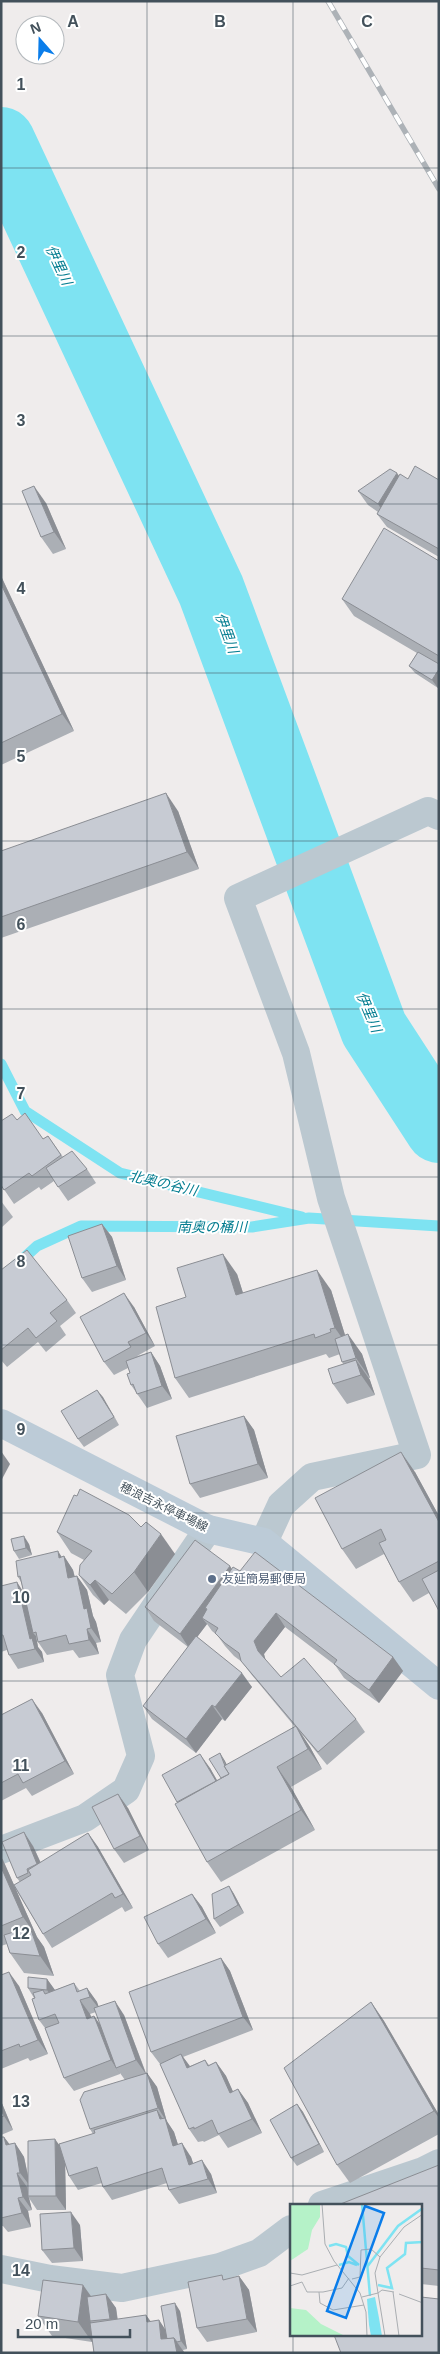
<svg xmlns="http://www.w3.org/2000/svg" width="440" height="2354" font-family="Helvetica,'Noto Sans JP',sans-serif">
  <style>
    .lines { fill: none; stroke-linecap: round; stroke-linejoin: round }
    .stream { stroke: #7ee3f2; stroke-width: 11 }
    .river { stroke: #7ee3f2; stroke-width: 68 }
    .minor { stroke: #bbc8d0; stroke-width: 28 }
    .secondary { stroke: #bccbd7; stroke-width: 28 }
    .rail-casing { stroke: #adb2b7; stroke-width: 5.5 }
    .rail { stroke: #fff; stroke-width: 4; stroke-dasharray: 11; stroke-linecap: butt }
    .wall { fill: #abafb5; fill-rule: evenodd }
    .shaded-wall { fill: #8b8e94 }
    .building { fill: #c7cbd3; stroke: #8b8e94 }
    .grid { fill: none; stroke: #43515b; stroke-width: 1; stroke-opacity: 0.55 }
    .service-dot { fill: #5c6f8a; stroke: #fff; stroke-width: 2 }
    .labels { text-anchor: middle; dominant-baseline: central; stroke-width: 4; stroke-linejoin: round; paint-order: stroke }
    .street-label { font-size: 12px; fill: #43515b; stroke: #fff }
    .service-label { font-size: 12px; fill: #4e5e75; stroke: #fff; text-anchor: start }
    .water-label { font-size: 14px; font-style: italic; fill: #047d90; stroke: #fff }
    .inset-river { fill: none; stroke: #7ee3f2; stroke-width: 2.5 }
    .inset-road { fill: none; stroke: #aaaeb2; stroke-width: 1 }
    .view { fill: #0a7dea; fill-opacity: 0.15; stroke: #0a7dea; stroke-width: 2.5 }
    .inset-edge { fill: none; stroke: #43515b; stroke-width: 2.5 }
    .grid-label { font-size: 16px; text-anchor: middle; font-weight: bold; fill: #43515b; stroke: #fff; stroke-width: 4; stroke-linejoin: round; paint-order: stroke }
  </style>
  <rect width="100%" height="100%" fill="#efecec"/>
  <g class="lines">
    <g class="stream">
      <path d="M1,1064L25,1111L120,1173L302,1217"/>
      <path d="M1,1279L37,1246L81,1226L252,1227L309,1218L439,1226"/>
    </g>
    <path class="river" d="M1,141L211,590L374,1029L439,1129"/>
    <g class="minor">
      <path d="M264,1542L281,1505L312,1477L417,1455L331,1198L296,1053L238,898L428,811L439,816"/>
      <path d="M1,1850L85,1818L126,1790L141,1756L120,1675L133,1640L208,1529"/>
      <path d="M322,2205L423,2171L439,2163"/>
      <path d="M1,2269L50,2279L122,2288L220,2267L259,2253L291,2229"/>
    </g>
    <path class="secondary" d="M1,1423L208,1529L264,1542L439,1686"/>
    <g class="rail-casing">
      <path id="rail" d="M328,1L439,189"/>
    </g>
    <use href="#rail" class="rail"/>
  </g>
  <g class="wall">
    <path d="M399,476L408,479L439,480V557L387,527L377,514L378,512L368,505L358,491Z"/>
    <path d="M46,503L66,549L53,554L41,537Z"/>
    <path d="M439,561V686L438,688L415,673L409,666L417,653L354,616L342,599Z"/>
    <path d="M1,576L74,731L1,765Z"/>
    <path d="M178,811L199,869L1,938V851Z"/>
    <path d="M17,1120L43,1139L48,1136L63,1157L87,1169L96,1183L68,1201L54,1181L41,1190L39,1187L14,1204L1,1185Z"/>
    <path d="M1,1201L13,1217L1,1228Z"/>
    <path d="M102,1224L112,1237L126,1280L92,1292L82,1278Z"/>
    <path d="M1,1270L67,1300L76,1313L60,1326L66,1335L46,1352L38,1342L7,1367L1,1360Z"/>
    <path d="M237,1274L243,1293L331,1290L345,1335L362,1354L370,1378H369L375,1395L347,1404L333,1384L343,1364L340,1354L329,1358L326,1354L189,1398L175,1378L186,1297Z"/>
    <path d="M134,1307L155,1346L137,1356L151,1352L160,1366L172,1399L147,1408L131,1385L130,1373L128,1368L114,1375L104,1362Z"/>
    <path d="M97,1390L119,1425L84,1447L78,1439Z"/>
    <path d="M244,1416L254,1430L268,1478L200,1498L190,1484Z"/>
    <path d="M415,1472L439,1516V1611L429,1593L413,1602L399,1582L384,1554L356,1569L342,1549Z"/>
    <path d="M141,1527L175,1554L148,1592L126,1614L109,1600L104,1605L93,1595L79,1575L84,1560L71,1553L57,1532Z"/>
    <path d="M29,1544L32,1555L19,1559L14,1551Z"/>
    <path d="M64,1556L73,1570L75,1577L77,1576L87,1590L93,1616L96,1622L101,1642L96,1643L99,1654L79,1658L73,1650L47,1655L38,1642L36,1636L38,1647L42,1652L44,1662L18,1669L9,1655L7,1650L1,1652V1586L24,1593L21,1582L18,1577Z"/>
    <path d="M230,1566L231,1569L240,1571L393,1657L403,1671L379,1703L344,1678L335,1665L285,1627L264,1654L265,1660L281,1677L356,1719L365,1732L327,1765L301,1733L310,1747L322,1769L291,1787L315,1830L221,1882L207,1862L177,1802L210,1768L217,1780L221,1778L220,1753L227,1765L295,1727L251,1674L242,1662L234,1656L225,1646L217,1635L212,1631L207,1624L197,1637L252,1687L225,1721L222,1719L196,1753L152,1719L143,1706L188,1647L154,1621L145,1607Z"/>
    <path d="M42,1713L74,1774L32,1796L26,1788L1,1801V1715Z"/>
    <path d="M128,1808L149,1850L124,1863L114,1849Z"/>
    <path d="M88,1833L98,1847L133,1908L125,1912L122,1907L52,1948L43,1934L15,1888L37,1937L44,1947L54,1976L24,1973L10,1953L7,1944L1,1946V1857L3,1860L14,1885L20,1882L17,1878L33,1846L41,1863Z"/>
    <path d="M229,1886L234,1894L244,1913L220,1927L214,1919Z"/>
    <path d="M192,1894L202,1907L216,1933L168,1958L158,1944Z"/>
    <path d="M221,1958L230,1971L253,2030L183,2057L190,2066L205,2060L209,2065L216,2062L226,2076L233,2092L238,2089L248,2103L262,2133L228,2148L219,2135L204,2142L203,2141L198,2142L189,2129L160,2064L151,2052Z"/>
    <path d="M1,1975L19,1986L48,2054L30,2061L28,2058L1,2069Z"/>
    <path d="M47,1979L55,1990L74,1983L80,1991L87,1988L97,2002L98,2007L124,2015L146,2073H147L157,2087L167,2122L174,2132L178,2145L191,2157L193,2163L211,2174L217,2193L179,2204L169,2190L167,2183L112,2200L103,2187L102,2183L78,2190L69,2176L65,2165L66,2210H37L29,2198L32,2210L28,2211L31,2227L8,2232L3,2226H1V2137H4L9,2144L15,2143L24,2157L28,2175L59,2144L93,2134L90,2129L125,2080L120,2073V2074L74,2091L64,2078L45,2028L39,2020L34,1998L28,1988ZM96,2012L101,2026L94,2016L91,2017L90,2014Z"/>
    <path d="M371,2002L384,2021L439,2115V2134L350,2183L337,2165Z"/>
    <path d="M1,2101L13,2130L1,2135Z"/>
    <path d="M297,2104L303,2112L324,2152L297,2166L291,2158Z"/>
    <path d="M439,2165V2286L421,2284V2205Z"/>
    <path d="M80,2225L83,2261L52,2263L42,2250Z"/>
    <path d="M239,2276L249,2290L257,2332L207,2342L197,2328Z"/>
    <path d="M83,2285L91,2296L106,2294L116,2308L118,2320L146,2315L151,2322L159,2320L165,2329L180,2311L187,2349L183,2350L184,2353H94L92,2338V2342L52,2336L38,2316Z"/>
  </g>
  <g class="shaded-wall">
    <path d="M397,473L407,487L387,518L378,504Z"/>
    <path d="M34,486L46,503L66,549L54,532Z"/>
    <path d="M1,576L74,731L62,714L1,584Z"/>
    <path d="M439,669V686L438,688L432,680Z"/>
    <path d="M166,793L178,811L199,869L187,852Z"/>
    <path d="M102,1224L112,1237L126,1280L117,1266Z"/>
    <path d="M223,1254L237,1274L250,1315L236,1295Z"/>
    <path d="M317,1270L331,1290L349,1348L335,1328Z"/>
    <path d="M124,1293L134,1307L155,1346L146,1333Z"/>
    <path d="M348,1334L362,1354L370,1378L356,1358Z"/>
    <path d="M151,1352L160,1366L172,1399L162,1386Z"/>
    <path d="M356,1360L370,1380L375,1395L361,1375Z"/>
    <path d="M97,1390L103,1397L119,1425L114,1417Z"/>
    <path d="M244,1416L254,1430L268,1478L258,1464Z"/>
    <path d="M1,1451L10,1464L1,1481Z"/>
    <path d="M401,1452L415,1472L439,1516V1522Z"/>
    <path d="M161,1534L175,1554L148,1592L134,1572Z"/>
    <path d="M24,1536L29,1544L32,1555L26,1548Z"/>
    <path d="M58,1551L65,1562L64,1556L73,1570L78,1592L68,1578L59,1558Z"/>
    <path d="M230,1566L239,1580L207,1609L205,1608L212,1617L202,1618L207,1624L189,1648L180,1634Z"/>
    <path d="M77,1576L87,1590L93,1616L96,1622L101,1642L91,1628L84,1609Z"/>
    <path d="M95,1580L109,1600L104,1605L90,1585Z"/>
    <path d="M17,1582L26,1596L33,1633L36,1636L38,1647L42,1652L44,1662L35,1649L30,1639Z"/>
    <path d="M276,1613L285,1627L264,1654L267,1665L258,1651L254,1641Z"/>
    <path d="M87,1629L96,1643L99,1654L89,1640Z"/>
    <path d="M393,1657L403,1671L379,1703L369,1690Z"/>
    <path d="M242,1673L252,1687L225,1721L215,1707Z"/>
    <path d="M32,1699L42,1713L74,1774L65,1761Z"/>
    <path d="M212,1705L222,1719L196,1753L186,1739Z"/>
    <path d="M296,1726L310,1747L322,1769L308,1749Z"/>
    <path d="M220,1753L225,1761L237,1787L232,1779Z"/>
    <path d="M200,1754L210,1768L225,1795L216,1781Z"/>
    <path d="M277,1767L291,1787L315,1830L301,1810Z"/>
    <path d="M118,1794L128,1808L149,1850L140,1836Z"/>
    <path d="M24,1832L33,1846L47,1877L37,1864Z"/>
    <path d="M88,1833L98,1847L133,1908L123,1894Z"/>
    <path d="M1,1857L3,1860L37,1937L44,1947L54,1976L40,1956L30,1927L23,1917L1,1867Z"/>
    <path d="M229,1886L234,1894L244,1913L238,1905Z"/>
    <path d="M192,1894L202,1907L216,1933L206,1919Z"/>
    <path d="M221,1958L230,1971L253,2030L243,2017Z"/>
    <path d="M9,1972L19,1986L48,2054L38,2040Z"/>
    <path d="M47,1979L57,1993L56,2004L47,1990Z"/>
    <path d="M87,1988L97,2002L100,2010L90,1997Z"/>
    <path d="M80,2000L90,2014L97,2033L87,2019Z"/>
    <path d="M115,2001L124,2015L146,2074L136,2060Z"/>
    <path d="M371,2002L384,2021L439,2115V2118L434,2111Z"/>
    <path d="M94,2016L104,2030L116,2068L120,2074L111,2060Z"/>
    <path d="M181,2054L191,2068H187Z"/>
    <path d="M216,2062L226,2076L240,2107L230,2093Z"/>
    <path d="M147,2073L157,2087L167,2122L158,2108Z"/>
    <path d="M238,2089L248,2103L262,2133L252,2119Z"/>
    <path d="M1,2101L13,2130L4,2116L1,2110Z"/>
    <path d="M297,2104L303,2112L324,2152L319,2144Z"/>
    <path d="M157,2110L166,2124L165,2118L174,2132L183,2160L173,2146L160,2119Z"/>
    <path d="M4,2137L14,2150L6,2145Z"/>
    <path d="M55,2139L65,2153L66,2210L56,2196Z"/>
    <path d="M15,2143L24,2157L30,2186L20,2173Z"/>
    <path d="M182,2143L191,2157L198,2178L189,2165Z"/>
    <path d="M202,2160L211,2174L217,2193L208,2179Z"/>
    <path d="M17,2173L27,2187L29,2196H28L29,2198L32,2210L23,2197Z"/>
    <path d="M18,2198L28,2211L31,2227L22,2213Z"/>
    <path d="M71,2212L80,2225L83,2261L74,2248Z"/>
    <path d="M239,2276L249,2290L257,2332L247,2319Z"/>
    <path d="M83,2285L97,2305L90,2321L94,2326L92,2342L78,2322Z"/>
    <path d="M106,2294L116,2308L119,2333L110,2319Z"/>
    <path d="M175,2303L180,2311L187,2349L181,2341Z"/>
    <path d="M146,2315L156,2329L147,2322Z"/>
    <path d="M159,2320L168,2334L169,2343L161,2339Z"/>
    <path d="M174,2338L184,2352V2353H177Z"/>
  </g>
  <g class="building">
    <path d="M415,466L439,480V549L377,514L400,474L408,479Z"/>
    <path d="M390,469L397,473L378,504L358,491Z"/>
    <path d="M34,486L54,532L41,537L22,491Z"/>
    <path d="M384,528L439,561V656L342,599Z"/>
    <path d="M1,584L62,714L1,743Z"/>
    <path d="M418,652L439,664V669L432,680L409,666Z"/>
    <path d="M166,793L187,852L1,917V851Z"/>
    <path d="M25,1113L43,1139L48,1136L61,1155L32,1176L29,1173L4,1190L1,1185V1121L12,1114L17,1120Z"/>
    <path d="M72,1151L87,1169L58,1187L46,1168Z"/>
    <path d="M102,1224L117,1266L82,1278L68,1236Z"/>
    <path d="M27,1250L67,1300L50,1313L57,1321L36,1338L28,1328L1,1350V1270Z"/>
    <path d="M223,1254L236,1295L317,1270L335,1328L330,1329L331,1332L315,1338L314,1334L175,1378L156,1307L186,1297L177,1268Z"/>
    <path d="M124,1293L146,1333L128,1342L131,1347L104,1362L80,1317Z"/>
    <path d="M348,1334L356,1358L342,1362L335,1339Z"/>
    <path d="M151,1352L162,1386L137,1394L133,1384L131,1385L127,1374L130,1373L126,1361Z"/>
    <path d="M356,1360L361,1375L333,1384L328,1369Z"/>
    <path d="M97,1390L114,1417L78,1439L61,1411Z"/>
    <path d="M244,1416L258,1464L190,1484L176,1436Z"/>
    <path d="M401,1452L439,1522V1561L399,1582L379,1543L386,1540L381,1529L342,1549L315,1498Z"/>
    <path d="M80,1489L129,1515L141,1527L146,1522L161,1534L134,1572L112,1594L95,1580L90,1585L79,1575L80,1565L92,1551L57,1532L74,1495L77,1496Z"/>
    <path d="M24,1536L26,1548L14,1551L11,1539Z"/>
    <path d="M195,1540L230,1566L180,1634L145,1607Z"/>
    <path d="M58,1551L59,1558L64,1556L68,1578L77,1576L84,1609L87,1608L91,1628L87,1629L89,1640L69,1644L66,1635L38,1642L36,1632L33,1633L20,1576L18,1577L16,1561Z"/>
    <path d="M255,1552L393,1657L369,1690L334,1664L337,1660L276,1613L254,1641L258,1651L281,1677L304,1658L356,1719L318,1752L241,1661L239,1653L225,1643L215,1633L218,1628L202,1618L207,1609L205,1608L233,1567L240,1571Z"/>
    <path d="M439,1570V1611L422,1579Z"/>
    <path d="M17,1582L30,1639L32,1638L35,1649L9,1655L3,1635H1V1586Z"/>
    <path d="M196,1636L242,1673L215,1707L212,1705L186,1739L143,1706Z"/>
    <path d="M32,1699L65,1761L23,1783L18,1774L1,1783V1715Z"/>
    <path d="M296,1726L308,1749L277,1767L301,1810L207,1862L175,1804L229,1774L224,1766Z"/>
    <path d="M220,1753L225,1766H224L229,1774L221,1778L209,1759Z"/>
    <path d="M200,1754L216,1781L177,1802L162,1775Z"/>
    <path d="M118,1794L140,1836L114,1849L92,1807Z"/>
    <path d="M24,1832L37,1864L27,1869L28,1873L17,1878L2,1842Z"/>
    <path d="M88,1833L123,1894L115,1898L112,1893L43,1934L14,1885L31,1875L28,1870Z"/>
    <path d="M1,1867L23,1917L1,1926Z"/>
    <path d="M229,1886L238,1905L214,1919L212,1894Z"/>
    <path d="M192,1894L206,1919L158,1944L144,1917Z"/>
    <path d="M30,1927L40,1956L10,1953L4,1935Z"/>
    <path d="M221,1958L243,2017L151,2052L129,1992Z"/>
    <path d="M9,1972L38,2040L20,2047L19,2044L1,2051V1975Z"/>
    <path d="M28,1977L47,1979V1990L28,1988Z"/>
    <path d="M74,1983L77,1992L87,1988L90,1997L80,2000L87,2019L94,2016L111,2060L64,2078L45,2028L59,2023L55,2014L39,2020L32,1999L35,1998L33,1993L43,1990L45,1994Z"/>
    <path d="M115,2001L136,2060L116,2068L94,2008Z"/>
    <path d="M371,2002L434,2111L337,2165L284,2068Z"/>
    <path d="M181,2054L187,2068L205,2060L208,2066L216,2062L230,2093L238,2089L252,2119L218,2134L212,2120L194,2129V2127L189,2129L160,2064Z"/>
    <path d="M147,2073L158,2108L90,2129L80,2100L84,2092Z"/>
    <path d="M297,2104L319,2144L291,2158L270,2120Z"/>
    <path d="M1,2110L4,2116L1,2117Z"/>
    <path d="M157,2110L160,2119L165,2118L173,2146L182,2143L189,2165L202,2160L208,2179L169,2190L162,2168L103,2187L97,2167L69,2176L59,2144L95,2133L94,2130Z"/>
    <path d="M1,2137H4L6,2145L15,2143L20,2173H17L23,2197L18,2198L22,2213L1,2218Z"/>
    <path d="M55,2139L56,2196H28V2141Z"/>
    <path d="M439,2165V2270L421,2268V2205H338Z"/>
    <path d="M71,2212L74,2248L42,2250L40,2214Z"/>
    <path d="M222,2275L223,2280L239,2276L247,2319L197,2328L188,2282Z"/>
    <path d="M43,2280L83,2285L78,2322L38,2316Z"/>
    <path d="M106,2294L110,2319L90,2321L87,2297Z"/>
    <path d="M421,2297L439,2299V2353H341L334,2335H421Z"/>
    <path d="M175,2303L181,2341L177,2342L174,2338L167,2339L161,2306Z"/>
    <path d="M146,2315L147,2322L159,2320L161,2339L174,2338L177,2353H94L90,2323Z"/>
  </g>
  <path class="grid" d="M147,1V2353M293,1V2205M1,168H439M1,336H439M1,504H439M1,673H439M1,841H439M1,1009H439M1,1177H439M1,1345H439M1,1513H439M1,1681H439M1,1850H439M1,2018H439M1,2186H439M293,2335V2353"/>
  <circle class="service-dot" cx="212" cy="1579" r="5"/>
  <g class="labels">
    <g class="street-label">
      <text transform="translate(164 1507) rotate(26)">穂浪吉永停車場線</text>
    </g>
    <g class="service-label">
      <text x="222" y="1579">友延簡易郵便局</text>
    </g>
    <g class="water-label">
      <text transform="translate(59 265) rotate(65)">伊里川</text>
      <text transform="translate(227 633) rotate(70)">伊里川</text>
      <text transform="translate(369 1012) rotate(67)">伊里川</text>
      <text transform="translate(163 1183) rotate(13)">北奥の谷川</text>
      <text x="212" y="1227">南奥の桶川</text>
    </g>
  </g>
  <g transform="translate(290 2204)">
    <rect width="132" height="132" fill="#efecec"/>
    <path d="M0,0H30V13L22,26L18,45L0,57ZM0,104L16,106L31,120L55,132H0Z" fill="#b5f2c8"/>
    <path d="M85,93L89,114L92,132H81L79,121L77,95Z" fill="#7ee3f2"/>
    <path class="inset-river" d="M72,0L80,92M39,42L46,40L56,43L58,52L69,61M49,61L59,58L67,61M77,63L108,22L133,4M88,81L102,84L97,64L115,50L116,39L133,38"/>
    <path class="inset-road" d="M32,0L35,40L44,57L70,89L76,108L77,132M0,69L12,71L47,61M62,75L70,73L71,46L81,45L90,53M0,82L12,78L17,88H33L52,84L59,74M29,88L30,99L43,106L74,101M103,88L109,132M109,90L133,99M72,93L88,89L85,69L90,53L114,23L133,10M95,132L88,89L92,86L104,88"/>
    <path class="view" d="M75,2L94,9L56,114L37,107Z"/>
    <rect width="132" height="132" class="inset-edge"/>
  </g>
  <g class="grid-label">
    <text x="73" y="27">A</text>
    <text x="220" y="27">B</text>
    <text x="367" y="27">C</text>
    <text x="21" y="90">1</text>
    <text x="21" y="258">2</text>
    <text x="21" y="426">3</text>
    <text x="21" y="594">4</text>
    <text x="21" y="762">5</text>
    <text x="21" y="930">6</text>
    <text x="21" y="1099">7</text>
    <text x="21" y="1267">8</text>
    <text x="21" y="1435">9</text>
    <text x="21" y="1603">10</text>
    <text x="21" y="1771">11</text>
    <text x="21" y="1939">12</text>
    <text x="21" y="2107">13</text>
    <text x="21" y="2276">14</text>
  </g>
  <rect width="440" height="2354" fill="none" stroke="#43515b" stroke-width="5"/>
  <g transform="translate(40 40) rotate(340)"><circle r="24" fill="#ffffff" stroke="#b4b9bd"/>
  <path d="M0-4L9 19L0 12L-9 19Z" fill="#0a7dea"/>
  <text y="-8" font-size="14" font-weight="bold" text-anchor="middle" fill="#43515b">N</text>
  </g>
  <path d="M18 2329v8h112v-8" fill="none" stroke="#43515b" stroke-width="2.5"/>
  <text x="25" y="2329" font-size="15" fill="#43515b" stroke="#ffffff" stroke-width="4" paint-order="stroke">20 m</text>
</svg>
